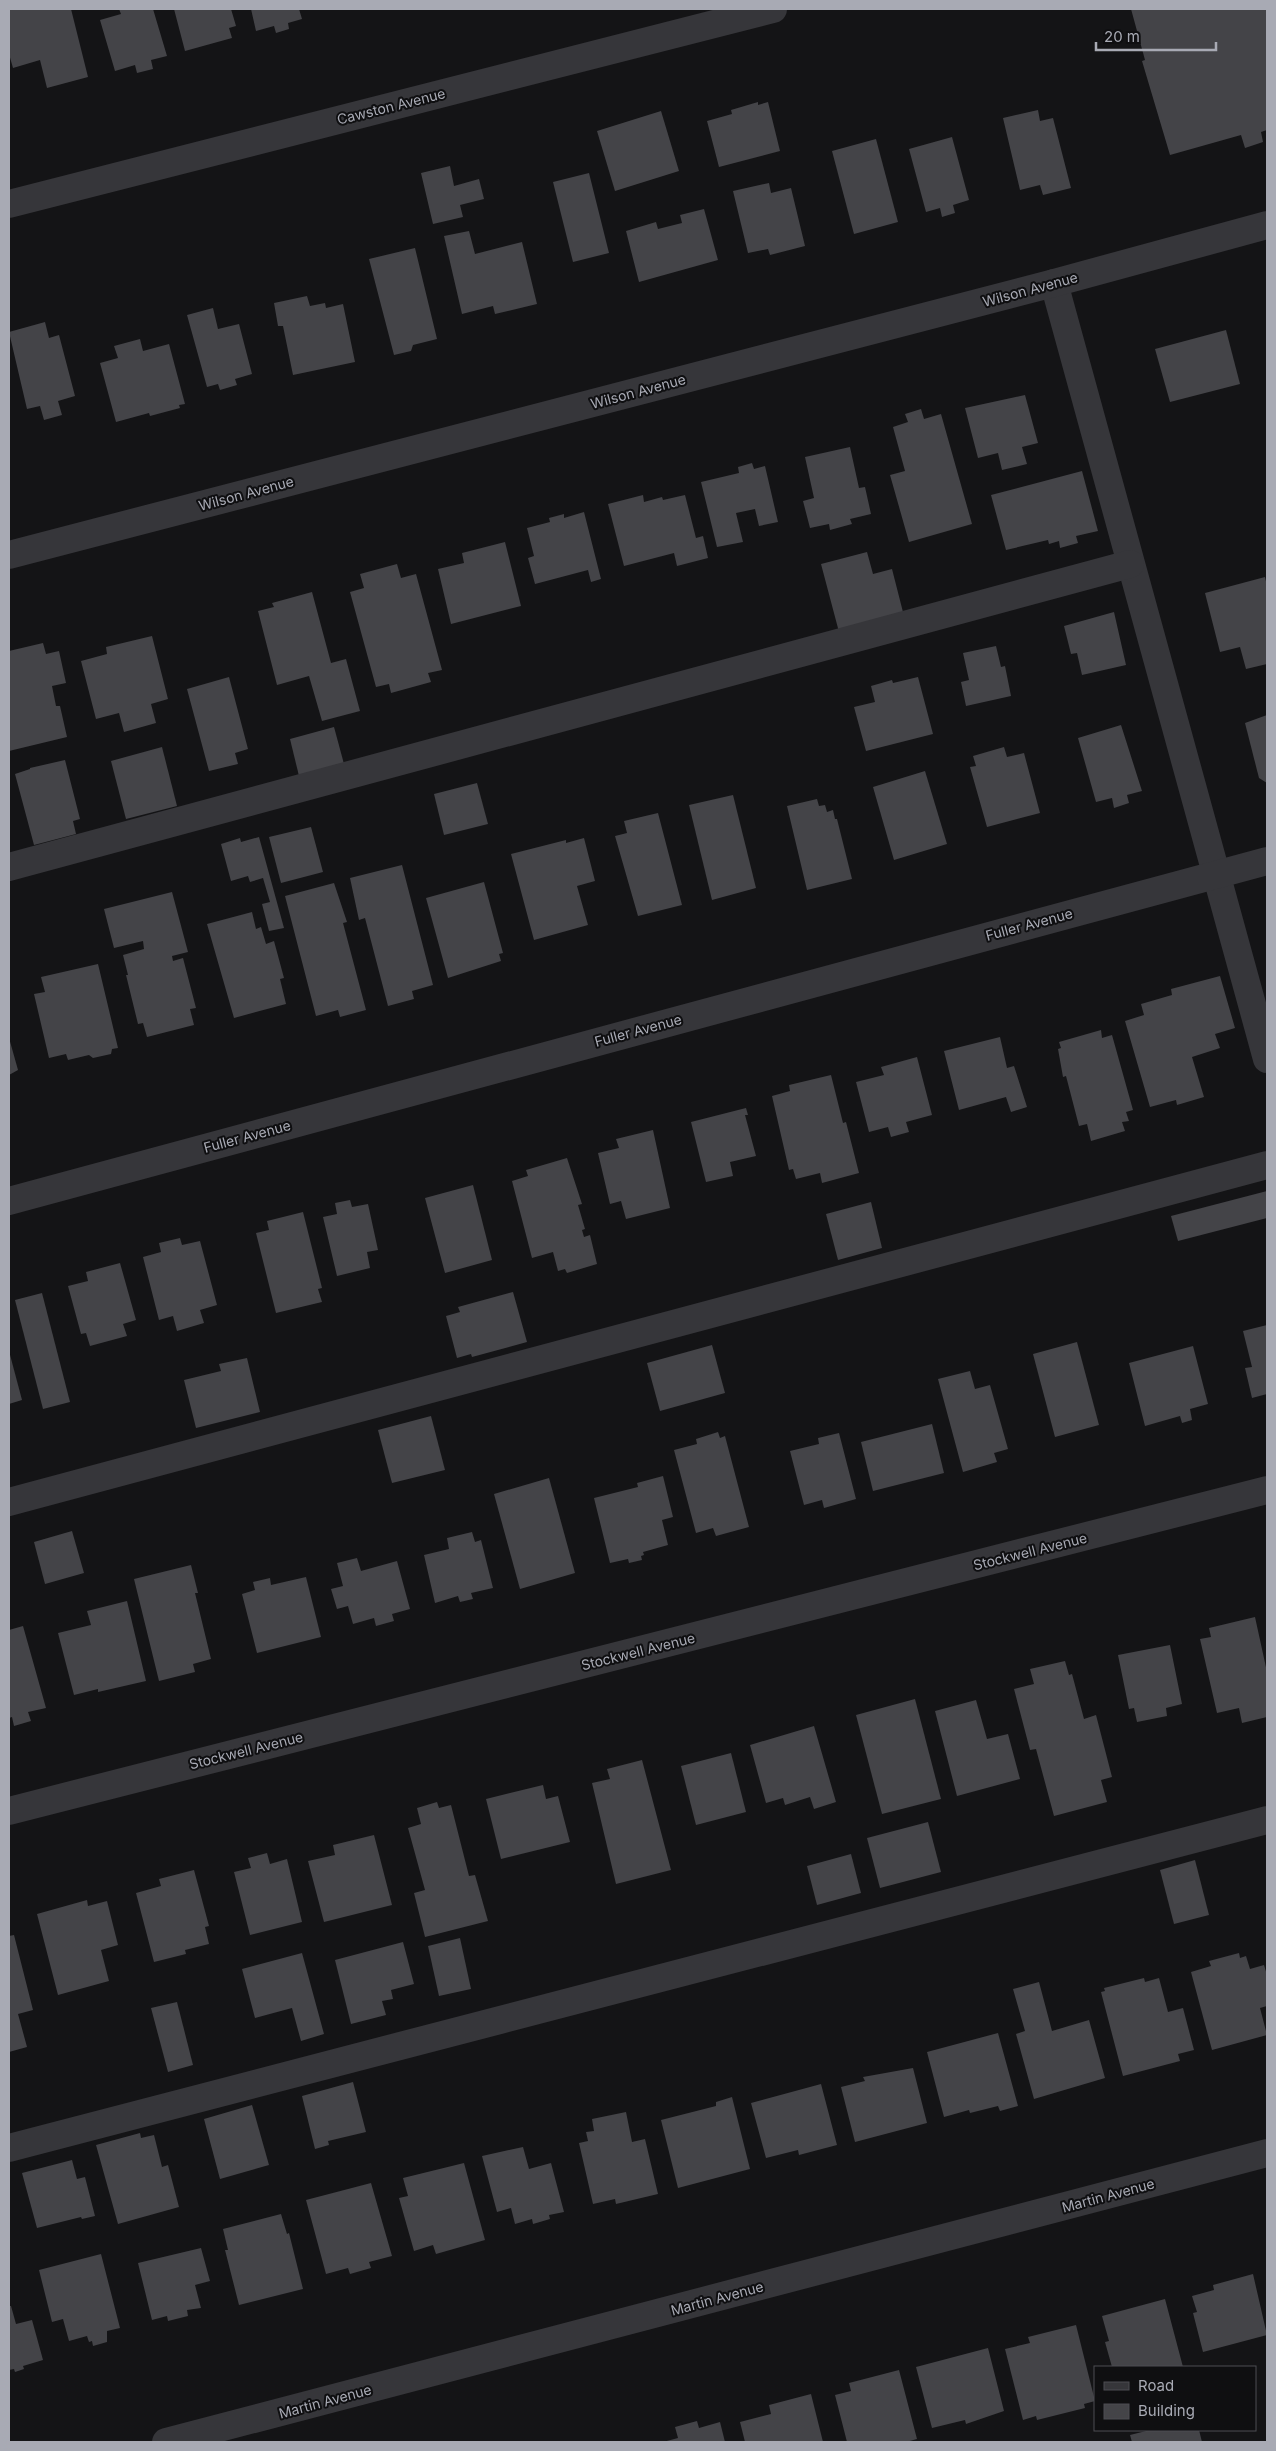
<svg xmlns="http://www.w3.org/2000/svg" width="1276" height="2451" font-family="Inter,sans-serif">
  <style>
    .building { fill: #444448 }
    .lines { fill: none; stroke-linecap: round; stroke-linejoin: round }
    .minor { stroke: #36363a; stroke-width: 28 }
    .labels { text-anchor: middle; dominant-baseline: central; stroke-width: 4; stroke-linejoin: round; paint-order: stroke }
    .street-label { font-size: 14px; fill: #a8aab4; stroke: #0f0f11 }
  </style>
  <rect width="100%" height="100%" fill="#141416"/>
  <g class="building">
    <path d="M9,9H71L88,77L47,88L40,60L13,68L9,54Z"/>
    <path d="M119,9H153L167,56L151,60L153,69L137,73L135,65L115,71L100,20L121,14Z"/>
    <path d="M174,9H231L236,26L229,28L232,38L185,51Z"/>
    <path d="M251,9H299L302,19L288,23L289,29L276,33L274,26L256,31Z"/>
    <path d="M1131,9H1267V130L1261,132L1263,142L1245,148L1241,135L1170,155L1142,61L1145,60Z"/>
    <path d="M758,102V105L768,102L780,151L719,167L707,121L732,114L731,110Z"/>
    <path d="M1038,110L1040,121L1053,118L1071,188L1043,195L1040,185L1020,190L1003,118Z"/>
    <path d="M661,111L679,171L615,191L597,131Z"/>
    <path d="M952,137L969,200L953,205L955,213L942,217L940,208L926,212L909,149Z"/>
    <path d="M876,139L898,222L854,234L832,151Z"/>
    <path d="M450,166L454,186L479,179L484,199L460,205L463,217L433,224L421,173Z"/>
    <path d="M589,173L609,253L573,262L553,182Z"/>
    <path d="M769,183L771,193L791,188L805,246L770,255L768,249L748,253L733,191Z"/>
    <path d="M704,209L718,260L639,282L626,231L656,222L658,229L682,223L680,215Z"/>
    <path d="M469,231L475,254L522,242L537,304L495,314L493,306L462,314L444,236Z"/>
    <path d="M415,248L437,339L413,345L411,351L394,355L369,259Z"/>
    <path d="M307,296L310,306L325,303L326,308L343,304L355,362L293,375L283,326H278L274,303Z"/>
    <path d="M213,308L218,329L239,324L252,374L235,379L237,385L220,390L218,384L207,387L187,315Z"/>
    <path d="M45,322L49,338L59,335L75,396L58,401L62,415L44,420L40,406L27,409L9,332Z"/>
    <path d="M1226,330L1240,384L1170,402L1155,349Z"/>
    <path d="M140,339L143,351L169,344L185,404L179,405L180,408L150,416L149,413L116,422L100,363L118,358L114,346Z"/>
    <path d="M1025,395L1038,443L1022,447L1027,464L1002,470L998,453L978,458L965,408Z"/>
    <path d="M921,409L924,419L941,414L972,524L909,542L890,475L905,471L893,427L908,422L905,414Z"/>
    <path d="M850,447L859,488L865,487L871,514L850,519L852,524L830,530L829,524L810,528L803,501L814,498L805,457Z"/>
    <path d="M752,463L754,469L765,466L778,522L759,526L755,509L736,513L743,542L717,547L701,482L739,473L738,467Z"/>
    <path d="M1082,471L1098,531L1076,536L1078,543L1060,548L1059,541L1049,544L1048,540L1006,550L991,495Z"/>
    <path d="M643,495L644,502L662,497L663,500L685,495L696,538L703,536L708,558L677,566L674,553L624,566L608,504Z"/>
    <path d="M584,512L601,579L591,582L588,570L535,584L528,558L534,556L527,528L550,522L549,518L564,514V518Z"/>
    <path d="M505,542L521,606L451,624L438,569L464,563L462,553Z"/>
    <path d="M867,552L873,574L892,569L904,616L839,632L821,564Z"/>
    <path d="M397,564L401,578L416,574L442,670L428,673L431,682L391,693L389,684L376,687L350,592L364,588L360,574Z"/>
    <path d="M1265,577L1267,586V664L1246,669L1240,647L1220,652L1205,593Z"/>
    <path d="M312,592L331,663L346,659L360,711L322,721L309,676L277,685L258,611L274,607L272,603Z"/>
    <path d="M1114,612L1126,665L1082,675L1077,653L1071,654L1064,626Z"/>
    <path d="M152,636L168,699L151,704L156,723L124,732L119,713L96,719L81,661L107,654L106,647Z"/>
    <path d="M43,643L46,654L59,651L66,683L52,686L56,706H60L67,737L9,751V651Z"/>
    <path d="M996,646L1001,667L1005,666L1011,696L966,706L961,682L969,680L963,653Z"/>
    <path d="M229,677L248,749L235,753L238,764L209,771L187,689Z"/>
    <path d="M918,677L933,734L866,751L854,707L875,702L871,686L892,680L893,683Z"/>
    <path d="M1267,715V783L1259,778L1245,723Z"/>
    <path d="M1121,725L1142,791L1127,795L1129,803L1114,808L1112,798L1096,802L1078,738Z"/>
    <path d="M334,727L344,764L299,776L290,739Z"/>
    <path d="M162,747L177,806L126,819L111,761Z"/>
    <path d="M1004,747L1007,757L1024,753L1040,813L987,827L970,767L976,766L973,756Z"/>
    <path d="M65,760L80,819L73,821L76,834L34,845L15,774L30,769V768Z"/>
    <path d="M925,771L947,844L894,860L873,787Z"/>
    <path d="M477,783L488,824L444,835L434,794Z"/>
    <path d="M733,795L756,888L712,900L689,805Z"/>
    <path d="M817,799L819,806L825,805L827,812L833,810L835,819H837L852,879L807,890L787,806Z"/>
    <path d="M658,813L682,905L638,916L615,836L627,833L624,821Z"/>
    <path d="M311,827L323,872L281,883L269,837Z"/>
    <path d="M259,837L284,928L269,931L262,904L270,902L263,878L250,882L248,876L231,881L221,844L240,838L241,842Z"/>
    <path d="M584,838L595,881L577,886L588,925L534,940L511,854L566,840V843Z"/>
    <path d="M402,865L433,985L412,991L414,999L388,1006L365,918L359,920L350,878Z"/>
    <path d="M484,882L503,953L499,954L501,961L448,978L426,898Z"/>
    <path d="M334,883L347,922L343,923L366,1010L340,1017L338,1010L316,1016L285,896Z"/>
    <path d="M172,892L188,952L172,956L173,961L183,958L196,1008L190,1009L194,1025L147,1037L143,1023L138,1024L126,975H128L123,955L144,949L143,941L114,948L104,909Z"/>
    <path d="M252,912L256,929L261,927L266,944L274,941L284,978L280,979L286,1004L234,1018L207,924Z"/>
    <path d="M98,964L118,1048L112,1049L111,1054L93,1058L89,1055L68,1060L66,1054L49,1058L34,994L45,992L41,977Z"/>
    <path d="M1220,976L1235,1028L1215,1034L1220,1048L1192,1057L1204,1097L1177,1105L1176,1100L1150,1107L1125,1021L1144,1015L1141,1004L1172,995L1171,989Z"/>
    <path d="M1101,1030L1102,1038L1112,1035L1133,1110L1126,1112L1129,1121L1122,1122L1125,1131L1091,1141L1087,1124L1079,1126L1066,1076L1063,1077L1058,1049L1061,1048L1059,1042Z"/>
    <path d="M1000,1037L1007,1068L1014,1066L1027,1107L1011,1112L1006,1097L959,1110L944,1051Z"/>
    <path d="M9,1038L18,1070L9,1075Z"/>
    <path d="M917,1057L932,1115L906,1122L909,1132L891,1137L888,1127L869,1132L856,1082L884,1075L881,1067Z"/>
    <path d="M831,1075L843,1123L846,1122L859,1173L822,1183L820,1173L796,1179L793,1169L789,1170L772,1096L790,1091L789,1085Z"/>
    <path d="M746,1108L748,1115H745L756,1156L730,1162L733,1176L706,1182L691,1122Z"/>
    <path d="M653,1130L670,1208L626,1219L621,1201L610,1204L598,1153L619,1148L616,1139Z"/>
    <path d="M567,1158L582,1204L578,1205L585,1229L582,1230L584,1237L590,1235L597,1264L567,1273L565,1269L558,1271L553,1252L532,1258L512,1181L528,1176L526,1170Z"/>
    <path d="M473,1185L492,1260L445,1273L425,1198Z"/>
    <path d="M1267,1191V1218L1178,1241L1171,1216Z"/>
    <path d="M350,1200L352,1207L368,1204L378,1250L367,1252L370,1268L337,1276L323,1217L337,1214L335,1203Z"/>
    <path d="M871,1202L882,1248L838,1260L826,1214Z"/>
    <path d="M303,1212L322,1288L318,1289L322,1302L276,1313L256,1233L269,1230L267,1221Z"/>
    <path d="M180,1238L182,1245L200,1241L217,1305L200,1310L204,1323L177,1331L173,1316L159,1320L143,1257L161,1252L159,1243Z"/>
    <path d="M120,1263L136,1320L123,1324L127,1336L90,1346L86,1333L81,1334L68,1286L88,1281L86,1272Z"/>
    <path d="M513,1292L527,1342L472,1357L471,1354L457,1358L446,1316L460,1312L458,1307Z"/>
    <path d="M42,1293L70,1402L43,1409L15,1300Z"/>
    <path d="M1267,1325V1394L1252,1398L1245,1368L1252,1367L1243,1331Z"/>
    <path d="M1077,1342L1099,1425L1055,1437L1033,1354Z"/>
    <path d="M712,1345L725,1393L660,1411L647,1363Z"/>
    <path d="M1193,1346L1208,1404L1190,1409L1192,1420L1182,1423L1180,1416L1145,1426L1129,1363Z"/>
    <path d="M9,1351L22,1400L9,1404Z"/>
    <path d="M247,1358L260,1412L196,1428L184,1380L221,1371L219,1364Z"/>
    <path d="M970,1371L975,1389L990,1385L1008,1449L994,1453L997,1462L963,1472L938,1379Z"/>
    <path d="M431,1416L445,1470L392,1483L378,1430Z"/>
    <path d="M932,1424L944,1473L873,1491L861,1442Z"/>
    <path d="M718,1432L720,1438L725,1436L749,1527L716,1536L713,1528L696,1533L674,1450L697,1444L696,1439Z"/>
    <path d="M839,1433L856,1499L824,1508L822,1500L804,1505L790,1451L819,1444L818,1438Z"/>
    <path d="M663,1476L673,1517L662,1520L668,1545L643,1552L644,1555L641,1556L642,1560L629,1563L628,1559L610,1563L594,1498L638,1487L637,1483Z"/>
    <path d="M549,1478L575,1573L520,1589L494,1494Z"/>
    <path d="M72,1531L84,1573L45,1584L34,1542Z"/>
    <path d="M472,1532L475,1542L481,1540L493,1588L471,1593L473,1599L460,1602L458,1596L435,1603L424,1555L449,1549L447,1538Z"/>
    <path d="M357,1558L361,1571L397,1561L410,1609L392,1614L394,1621L376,1626L374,1618L353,1624L348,1606L337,1609L331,1589L343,1586L337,1563Z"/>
    <path d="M191,1565L198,1593H195L211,1659L193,1664L195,1672L159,1681L134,1579Z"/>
    <path d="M306,1577L321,1637L257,1653L242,1594L255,1590L253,1582L270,1578L271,1585Z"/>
    <path d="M127,1601L146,1681L98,1692V1689L74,1695L58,1633L91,1625L87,1611Z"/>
    <path d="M1255,1617L1267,1672V1717L1242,1723L1239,1708L1217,1713L1200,1639L1211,1637L1209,1628Z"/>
    <path d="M23,1626L46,1708L28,1712L31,1721L14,1726L12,1717L9,1718V1630Z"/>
    <path d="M1170,1645L1182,1704L1166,1708L1167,1716L1137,1722L1134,1708L1129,1709L1118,1655Z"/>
    <path d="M1065,1661L1069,1675L1072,1674L1084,1719L1096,1715L1112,1777L1101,1780L1107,1802L1054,1816L1036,1749L1030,1750L1014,1689L1034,1684L1030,1669Z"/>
    <path d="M915,1699L941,1799L882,1814L856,1715Z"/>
    <path d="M976,1700L987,1739L1008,1734L1020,1779L957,1796L935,1711Z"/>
    <path d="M814,1726L836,1802L814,1809L810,1797L785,1805L783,1798L766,1803L750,1745Z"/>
    <path d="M731,1753L746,1812L696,1825L681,1766Z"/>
    <path d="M642,1760L671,1870L616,1884L592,1783L610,1779L607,1769Z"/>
    <path d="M543,1785L546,1799L558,1796L570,1842L501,1859L486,1799Z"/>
    <path d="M437,1802L439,1808L451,1805L469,1876L475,1875L488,1921L425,1937L414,1893L425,1890L408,1828L421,1824L417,1808Z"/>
    <path d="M928,1822L941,1872L880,1888L867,1838Z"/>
    <path d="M374,1835L392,1905L324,1922L308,1861L335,1855L333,1845Z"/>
    <path d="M267,1853L270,1864L287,1859L302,1922L250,1935L234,1872L251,1868L248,1858Z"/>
    <path d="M851,1854L861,1893L817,1905L807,1866Z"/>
    <path d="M1195,1860L1209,1915L1174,1924L1160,1870Z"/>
    <path d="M194,1870L209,1926L205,1927L209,1944L185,1950L186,1954L154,1962L136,1893L161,1886L159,1879Z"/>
    <path d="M87,1900L88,1906L107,1901L118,1945L101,1950L109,1981L58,1995L37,1914Z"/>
    <path d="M14,1935L33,2010L18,2014L27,2047L9,2052V1936Z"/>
    <path d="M460,1938L471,1989L439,1996L428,1946Z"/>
    <path d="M403,1942L414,1984L391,1990L393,1999L382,2001L386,2015L351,2024L335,1960Z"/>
    <path d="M302,1953L324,2034L301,2041L292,2008L255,2018L242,1969Z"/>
    <path d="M1239,1953L1240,1958L1246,1956L1250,1969L1264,1965L1267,1975V2006L1260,2008L1267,2035L1212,2050L1191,1972L1211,1966L1209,1961Z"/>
    <path d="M1144,1978L1145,1982L1159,1978L1168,2012L1183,2008L1194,2050L1178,2054L1180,2061L1123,2076L1101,1992L1105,1991L1104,1988Z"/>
    <path d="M1039,1982L1052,2031L1089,2020L1105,2078L1034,2099L1016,2034L1025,2031L1013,1989Z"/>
    <path d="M177,2002L193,2065L168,2072L151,2008Z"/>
    <path d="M998,2033L1018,2106L1000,2111L998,2106L970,2113L969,2110L944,2117L927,2052Z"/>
    <path d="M913,2068L927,2123L855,2142L841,2087L865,2081L863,2077Z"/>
    <path d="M353,2082L366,2132L328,2141L329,2145L315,2149L302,2096Z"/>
    <path d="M821,2084L837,2145L799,2155L798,2150L766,2158L751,2103Z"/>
    <path d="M732,2097L750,2169L678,2188L661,2120L716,2106V2102Z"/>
    <path d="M252,2105L269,2165L220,2179L204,2119Z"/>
    <path d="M626,2112L632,2142L645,2139L658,2194L616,2204L615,2199L593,2204L579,2143L588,2141L586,2132L594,2131L592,2119Z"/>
    <path d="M140,2133L141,2138L154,2135L162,2167L168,2165L179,2207L118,2224L96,2145Z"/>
    <path d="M523,2147L529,2169L551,2163L564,2212L549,2215L550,2219L533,2224L532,2219L515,2224L511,2208L497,2212L482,2156Z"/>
    <path d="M72,2160L77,2179L85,2177L95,2216L82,2219L81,2217L37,2228L22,2173Z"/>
    <path d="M464,2163L485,2240L436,2254L433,2245L414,2251L399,2198L408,2196L403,2178Z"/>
    <path d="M371,2183L392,2256L369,2262L371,2268L350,2274L348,2268L326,2274L306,2200Z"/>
    <path d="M281,2214L287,2234L289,2233L303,2289L239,2305L225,2250H228L223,2229Z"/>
    <path d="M201,2248L210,2281L195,2285L201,2308L187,2310L188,2316L168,2321L167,2316L152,2320L138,2263Z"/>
    <path d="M101,2254L120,2328L107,2331V2342L93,2346L92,2341L89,2342L87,2336L69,2341L63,2319L52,2322L39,2270Z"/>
    <path d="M1253,2274L1267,2335L1203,2352L1193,2313L1197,2312L1192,2296L1214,2290L1213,2285Z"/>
    <path d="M1165,2299L1183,2367H1112L1105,2342L1109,2341L1102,2316Z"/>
    <path d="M9,2306H11L16,2324L32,2320L43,2360L23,2366L24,2369L15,2372L14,2369L9,2370Z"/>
    <path d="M1076,2325L1095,2401L1084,2404L1085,2408L1037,2420L1036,2416L1023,2420L1005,2349L1030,2343L1028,2337Z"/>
    <path d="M988,2348L1004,2411L966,2424L965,2420L932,2428L916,2367Z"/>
    <path d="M899,2370L917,2439L906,2442H847L835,2395L851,2391L849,2383Z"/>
    <path d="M811,2394L823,2442H745L740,2422L771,2414L769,2405Z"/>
    <path d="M697,2421L699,2428L720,2422L725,2442H663L678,2438L675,2427Z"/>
    <path d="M1150,2430H1199L1202,2442H1132L1130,2435Z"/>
  </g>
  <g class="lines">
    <g class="minor">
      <path d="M9,204L773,9"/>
      <path d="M1054,283L1267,1059"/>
      <path d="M9,555L1054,283L1267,225"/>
      <path d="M9,867L1130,564"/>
      <path d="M9,1201L1267,861"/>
      <path d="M9,1502L1267,1165"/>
      <path d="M9,1811L1267,1490"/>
      <path d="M9,2148L1267,1820"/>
      <path d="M166,2442L1267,2153"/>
    </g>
  </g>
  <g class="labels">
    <g class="street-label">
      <text transform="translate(391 106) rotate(-14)">Cawston Avenue</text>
      <text transform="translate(1030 289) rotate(-15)">Wilson Avenue</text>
      <text transform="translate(638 391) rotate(-15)">Wilson Avenue</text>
      <text transform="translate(246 493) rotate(-15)">Wilson Avenue</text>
      <text transform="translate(1029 924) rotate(-15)">Fuller Avenue</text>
      <text transform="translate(638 1030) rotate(-15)">Fuller Avenue</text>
      <text transform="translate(247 1136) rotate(-15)">Fuller Avenue</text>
      <text transform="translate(1030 1551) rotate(-14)">Stockwell Avenue</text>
      <text transform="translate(638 1651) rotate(-14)">Stockwell Avenue</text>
      <text transform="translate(246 1750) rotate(-14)">Stockwell Avenue</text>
      <text transform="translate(1108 2195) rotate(-15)">Martin Avenue</text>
      <text transform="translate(717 2298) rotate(-15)">Martin Avenue</text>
      <text transform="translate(325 2401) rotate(-15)">Martin Avenue</text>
    </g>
  </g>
  <rect width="1276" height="2451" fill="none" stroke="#a8aab4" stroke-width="20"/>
  <rect x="1094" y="2366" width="162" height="65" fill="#0f0f11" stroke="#4c4d52"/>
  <rect x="1104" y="2382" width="25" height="8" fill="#36363a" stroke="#4c4d52"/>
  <text x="1138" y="2391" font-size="15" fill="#a8aab4">Road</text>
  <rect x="1104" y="2404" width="25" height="15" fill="#444448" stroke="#4c4d52"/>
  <text x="1138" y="2416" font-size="15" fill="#a8aab4">Building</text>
  <path d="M1096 42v8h120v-8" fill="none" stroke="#a8aab4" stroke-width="2.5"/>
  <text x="1104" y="42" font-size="15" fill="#a8aab4" stroke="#0f0f11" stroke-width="4" paint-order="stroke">20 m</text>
</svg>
